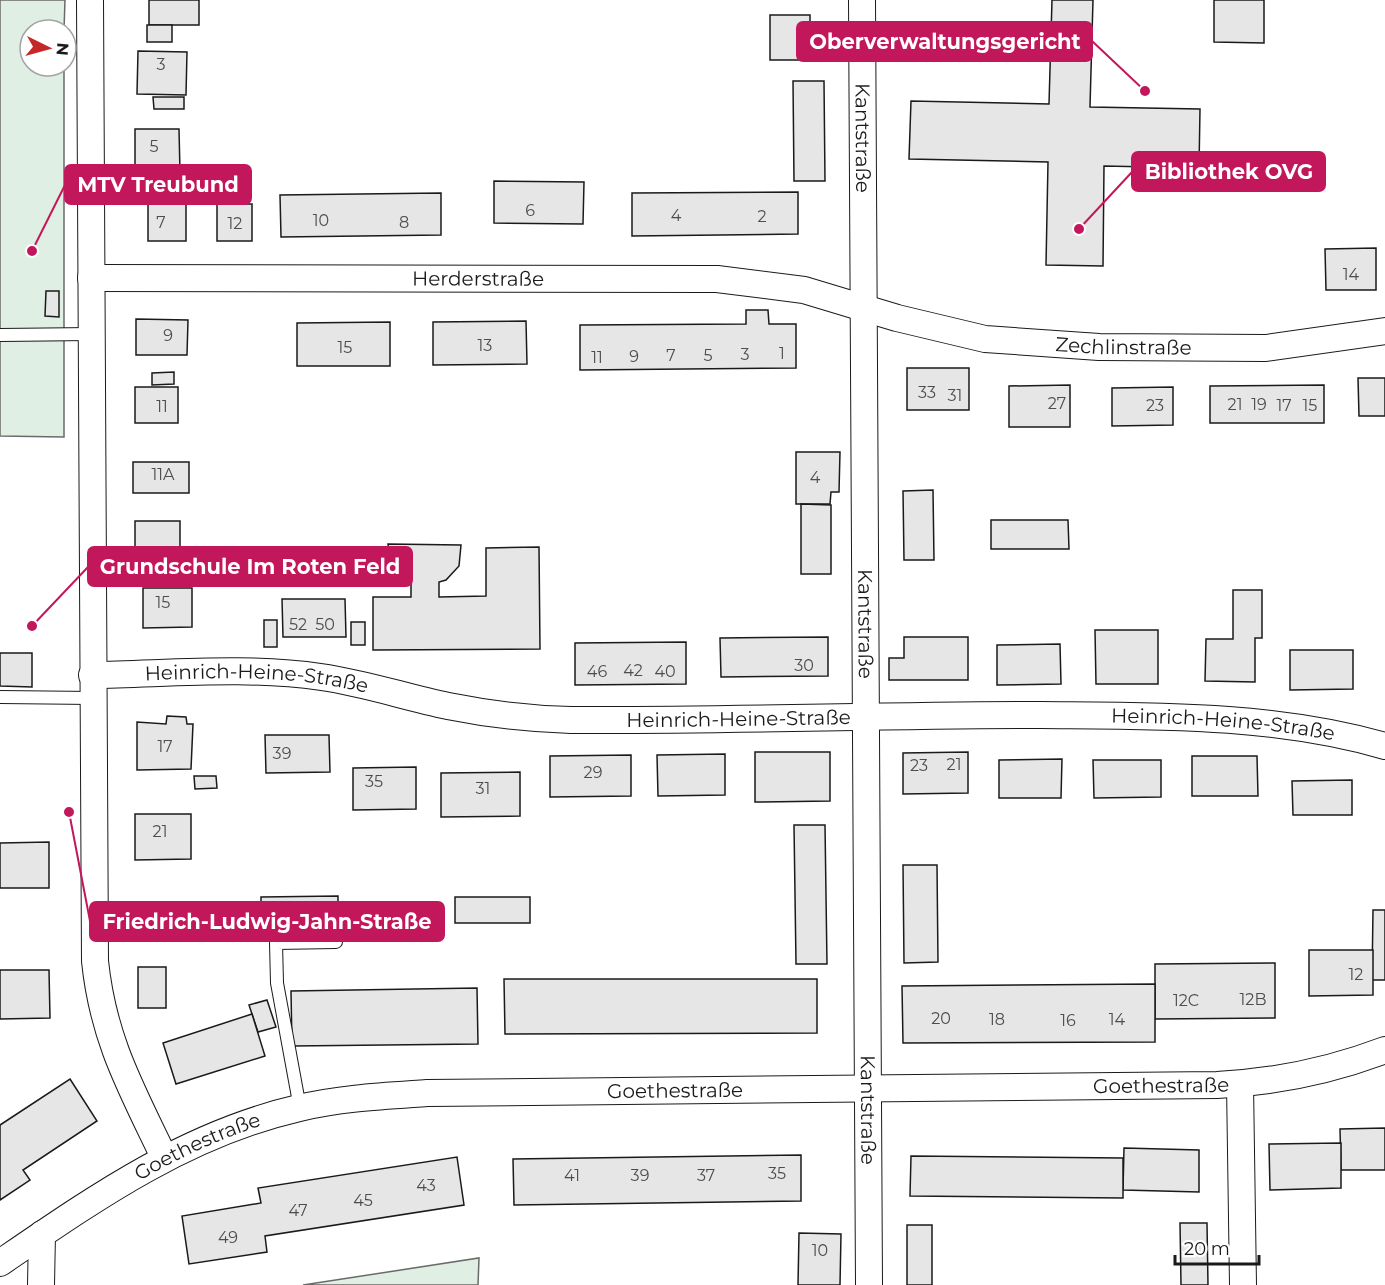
<svg xmlns="http://www.w3.org/2000/svg" width="1385" height="1285" font-family="Montserrat,sans-serif">
  <style>
    .green { fill: #e0efe3; stroke: #6a6a6a; stroke-width: 1.5 }
    .building { fill: #e6e6e6; stroke: #1a1a1a; stroke-width: 1.5 }
    .lines { fill: none; stroke-linecap: round; stroke-linejoin: round }
    .service-casing { stroke: #1a1a1a; stroke-width: 14 }
    .minor-casing { stroke: #1a1a1a; stroke-width: 28 }
    .service { stroke: #fff; stroke-width: 12 }
    .minor { stroke: #fff; stroke-width: 26 }
    .labels { text-anchor: middle; dominant-baseline: central; stroke-width: 4.5; stroke-linejoin: round; paint-order: stroke }
    .number-label { font-size: 16px; fill: #4d4d4d }
    .street-label { font-size: 20px; fill: #1a1a1a; stroke: #fff }
    .leader { fill: none; stroke: #c2185b; stroke-width: 2 }
    .callout-dot { fill: #c2185b; stroke: #fff; stroke-width: 2 }
    .callout { fill: #c2185b; stroke: #c2185b; stroke-width: 2 }
    .callout-label { font-size: 21px; text-anchor: middle; font-weight: bold; fill: #fff }
  </style>
  <rect width="100%" height="100%" fill="#fff"/>
  <g class="green">
    <path d="M0,0H65L64,30H30V66H64V437L0,436Z"/>
    <path d="M479,1258L478,1285H303Z"/>
  </g>
  <g class="building">
    <rect x="149" y="0" width="50" height="25"/>
    <path d="M1052,0H1093L1090,107L1200,109L1199,168L1104,166L1103,266L1046,265L1048,162L909,159L911,101L1049,104Z"/>
    <path d="M1214,0H1264V43L1214,42Z"/>
    <rect x="770" y="15" width="40" height="45"/>
    <rect x="147" y="25" width="25" height="17"/>
    <path d="M138,51L187,52L186,95L137,94Z"/>
    <path d="M793,81H824L825,181H794Z"/>
    <path d="M153,97H184V109H154Z"/>
    <path d="M135,129H179L180,172H135Z"/>
    <path d="M494,181L584,182L583,224L494,223Z"/>
    <path d="M798,192V234L632,236V193Z"/>
    <path d="M441,193V235L281,237L280,195Z"/>
    <rect x="148" y="204" width="38" height="37"/>
    <rect x="217" y="204" width="35" height="37"/>
    <path d="M1376,248V290H1326L1325,249Z"/>
    <path d="M46,291H59V317L45,316Z"/>
    <path d="M746,310H768L769,324H796V368L580,370V325L746,324Z"/>
    <path d="M136,319L188,320L187,355H136Z"/>
    <path d="M526,321L527,364L433,365V322Z"/>
    <path d="M390,322V366H297V323Z"/>
    <rect x="907" y="368" width="62" height="42"/>
    <path d="M174,372V384L152,385V373Z"/>
    <path d="M1358,378H1385V416H1359Z"/>
    <path d="M1070,385V427H1009V386Z"/>
    <path d="M1324,385V423H1210V386Z"/>
    <rect x="135" y="387" width="43" height="36"/>
    <path d="M1173,387V425L1112,426V388Z"/>
    <path d="M796,452H840L839,492H831L830,504H796Z"/>
    <rect x="133" y="462" width="56" height="31"/>
    <path d="M933,490L934,560H904L903,491Z"/>
    <path d="M801,504L831,505V574H801Z"/>
    <path d="M991,520H1068L1069,549H991Z"/>
    <rect x="135" y="521" width="45" height="32"/>
    <path d="M388,544L461,545L459,566L446,580L439,582V597L486,596V548L539,547L540,649L373,650V597H411V582L391,568Z"/>
    <path d="M143,588H192V627L143,628Z"/>
    <path d="M1233,590H1262V638H1255V682L1205,681L1206,639H1233Z"/>
    <path d="M282,599H345L346,637H283Z"/>
    <rect x="264" y="620" width="13" height="27"/>
    <rect x="351" y="622" width="14" height="23"/>
    <path d="M1095,630H1158V684H1096Z"/>
    <path d="M828,637V676L721,677L720,638Z"/>
    <path d="M904,637H968V680H889V658H904Z"/>
    <path d="M686,642V684L575,685V643Z"/>
    <path d="M1060,644L1061,684L997,685V645Z"/>
    <path d="M1290,650H1353V689L1290,690Z"/>
    <path d="M0,653H32V687L0,686Z"/>
    <path d="M167,716L186,717L187,724H193L191,769L137,770V722L166,724Z"/>
    <path d="M265,735H329L330,772L266,773Z"/>
    <path d="M755,752H830V801L755,802Z"/>
    <path d="M968,752V793L903,794V753Z"/>
    <path d="M725,754V795L658,796L657,755Z"/>
    <path d="M631,755V796L550,797V756Z"/>
    <path d="M1192,756H1257L1258,796H1192Z"/>
    <path d="M1062,759L1061,798H999V760Z"/>
    <path d="M1093,760H1161V797L1094,798Z"/>
    <path d="M416,767V809L353,810V768Z"/>
    <path d="M520,772V816L441,817V773Z"/>
    <path d="M194,776H216L217,788L195,789Z"/>
    <path d="M1352,780V815H1293L1292,781Z"/>
    <path d="M135,814H191V859L135,860Z"/>
    <path d="M794,825H825L827,964H796Z"/>
    <path d="M49,842V888H0V843Z"/>
    <path d="M903,865H937L938,962L904,963Z"/>
    <path d="M338,896V926H261V897Z"/>
    <rect x="455" y="897" width="75" height="26"/>
    <path d="M1373,910H1385V980H1372Z"/>
    <path d="M1309,950H1373V995L1309,996Z"/>
    <path d="M1275,963V1018L1155,1019V964Z"/>
    <rect x="138" y="967" width="28" height="41"/>
    <path d="M0,970H49L50,1018L0,1019Z"/>
    <path d="M504,979H817V1033L505,1034Z"/>
    <path d="M1155,984V1042L903,1043L902,986Z"/>
    <path d="M477,988L478,1044L292,1046L291,991Z"/>
    <path d="M267,1000L276,1027L258,1032L249,1005Z"/>
    <path d="M252,1014L265,1056L176,1084L163,1043Z"/>
    <path d="M70,1079L97,1121L23,1170L30,1180L0,1200V1125Z"/>
    <path d="M1385,1128V1170H1341L1340,1129Z"/>
    <path d="M1341,1143V1188L1270,1190L1269,1144Z"/>
    <path d="M1124,1148L1199,1150V1192L1123,1190Z"/>
    <path d="M801,1155V1201L514,1205L513,1159Z"/>
    <path d="M911,1156L1123,1158V1198L910,1196Z"/>
    <path d="M457,1157L464,1205L265,1236L267,1252L189,1264L182,1216L261,1203L258,1188Z"/>
    <path d="M1180,1223H1207L1208,1285H1181Z"/>
    <rect x="907" y="1225" width="25" height="60"/>
    <path d="M799,1233L841,1234L840,1285H798Z"/>
  </g>
  <g class="lines">
    <g class="service-casing">
      <g id="service">
        <path d="M0,335L92,334"/>
        <path d="M0,697L93,698"/>
        <path d="M300,1108L277,983L276,943L336,942"/>
      </g>
    </g>
    <g class="minor-casing">
      <g id="minor">
        <path d="M90,0L95,961C103,1039 131,1088 164,1157"/>
        <path id="s1" d="M862,0L869,1285"/>
        <path id="s2" d="M91,278L717,279L804,290L897,318L985,339L1099,347L1266,348L1385,331"/>
        <path id="s3" d="M92,675C167,674 246,666 321,677C364,683 405,697 448,706C488,714 530,719 571,720C728,721 885,715 1041,715C1156,716 1274,714 1385,746"/>
        <path d="M1240,1084L1243,1285"/>
        <path id="s4" d="M0,1263C95,1198 186,1134 299,1108C341,1098 384,1096 427,1093L1217,1085C1275,1082 1330,1071 1385,1050"/>
        <path d="M41,1285L42,1234"/>
      </g>
    </g>
    <use href="#service" class="service"/>
    <use href="#minor" class="minor"/>
  </g>
  <g class="labels">
    <g class="number-label">
      <text x="161" y="64">3</text>
      <text x="154" y="146">5</text>
      <text x="530" y="210">6</text>
      <text x="676" y="215">4</text>
      <text x="762" y="216">2</text>
      <text x="321" y="220">10</text>
      <text x="161" y="222">7</text>
      <text x="404" y="222">8</text>
      <text x="235" y="223">12</text>
      <text x="1351" y="274">14</text>
      <text x="168" y="335">9</text>
      <text x="485" y="345">13</text>
      <text x="345" y="347">15</text>
      <text x="782" y="353">1</text>
      <text x="745" y="354">3</text>
      <text x="671" y="355">7</text>
      <text x="708" y="355">5</text>
      <text x="634" y="356">9</text>
      <text x="597" y="357">11</text>
      <text x="927" y="392">33</text>
      <text x="955" y="395">31</text>
      <text x="1057" y="403">27</text>
      <text x="1235" y="404">21</text>
      <text x="1259" y="404">19</text>
      <text x="1155" y="405">23</text>
      <text x="1284" y="405">17</text>
      <text x="1310" y="405">15</text>
      <text x="162" y="406">11</text>
      <text x="163" y="474">11A</text>
      <text x="815" y="477">4</text>
      <text x="163" y="602">15</text>
      <text x="298" y="624">52</text>
      <text x="325" y="624">50</text>
      <text x="804" y="665">30</text>
      <text x="633" y="670">42</text>
      <text x="597" y="671">46</text>
      <text x="665" y="671">40</text>
      <text x="165" y="746">17</text>
      <text x="282" y="753">39</text>
      <text x="954" y="764">21</text>
      <text x="919" y="765">23</text>
      <text x="593" y="772">29</text>
      <text x="374" y="781">35</text>
      <text x="483" y="788">31</text>
      <text x="160" y="831">21</text>
      <text x="1356" y="974">12</text>
      <text x="1253" y="999">12B</text>
      <text x="1186" y="1000">12C</text>
      <text x="941" y="1018">20</text>
      <text x="997" y="1019">18</text>
      <text x="1117" y="1019">14</text>
      <text x="1068" y="1020">16</text>
      <text x="777" y="1173">35</text>
      <text x="572" y="1175">41</text>
      <text x="640" y="1175">39</text>
      <text x="706" y="1175">37</text>
      <text x="426" y="1185">43</text>
      <text x="363" y="1200">45</text>
      <text x="298" y="1210">47</text>
      <text x="228" y="1237">49</text>
      <text x="820" y="1250">10</text>
    </g>
    <g class="street-label">
      <text stroke="none"><textPath href="#s1" startOffset="138">Kantstraße</textPath></text>
      <text stroke="none"><textPath href="#s2" startOffset="387">Herderstraße</textPath></text>
      <text stroke="none"><textPath href="#s2" startOffset="1040">Zechlinstraße</textPath></text>
      <text stroke="none"><textPath href="#s1" startOffset="624">Kantstraße</textPath></text>
      <text stroke="none"><textPath href="#s3" startOffset="165">Heinrich-Heine-Straße</textPath></text>
      <text stroke="none"><textPath href="#s3" startOffset="651">Heinrich-Heine-Straße</textPath></text>
      <text stroke="none"><textPath href="#s3" startOffset="1136">Heinrich-Heine-Straße</textPath></text>
      <text stroke="none"><textPath href="#s4" startOffset="1202">Goethestraße</textPath></text>
      <text stroke="none"><textPath href="#s4" startOffset="716">Goethestraße</textPath></text>
      <text stroke="none"><textPath href="#s1" startOffset="1110">Kantstraße</textPath></text>
      <text stroke="none"><textPath href="#s4" startOffset="230">Goethestraße</textPath></text>
    </g>
  </g>
  <path class="leader" d="M1145 91L1092 41M1079 229L1132 172M32 251L65 185M32 626L88 567M69 812L90 921"/>
  <g class="callout-dot">
    <circle cx="1145" cy="91" r="6"/>
    <circle cx="1079" cy="229" r="6"/>
    <circle cx="32" cy="251" r="6"/>
    <circle cx="32" cy="626" r="6"/>
    <circle cx="69" cy="812" r="6"/>
  </g>
  <g class="callout">
    <rect x="797" y="22" width="295" height="39" rx="6"/>
    <rect x="1132" y="152" width="193" height="39" rx="6"/>
    <rect x="65" y="165" width="186" height="39" rx="6"/>
    <rect x="88" y="547" width="324" height="39" rx="6"/>
    <rect x="90" y="902" width="354" height="39" rx="6"/>
  </g>
  <g class="callout-label">
    <text x="945" y="49">Oberverwaltungsgericht</text>
    <text x="1229" y="179">Bibliothek OVG</text>
    <text x="158" y="192">MTV Treubund</text>
    <text x="250" y="574">Grundschule Im Roten Feld</text>
    <text x="267" y="929">Friedrich-Ludwig-Jahn-Straße</text>
  </g>
  <g transform="translate(48 48) rotate(95)"><circle r="28" fill="#ffffff" stroke="#a3a3a3" stroke-width="1.5"/>
  <path d="M0-4.5L10 22L0 15L-10 22Z" fill="#c62828"/>
  <text y="-9" font-size="16" font-weight="bold" text-anchor="middle" fill="#1a1a1a">N</text>
  </g>
  <path d="M1175 1255v9h84v-9" fill="none" stroke="#1a1a1a" stroke-width="3"/>
  <text x="1184" y="1255" font-size="18" fill="#1a1a1a" stroke="#ffffff" stroke-width="4.5" paint-order="stroke">20 m</text>
</svg>
